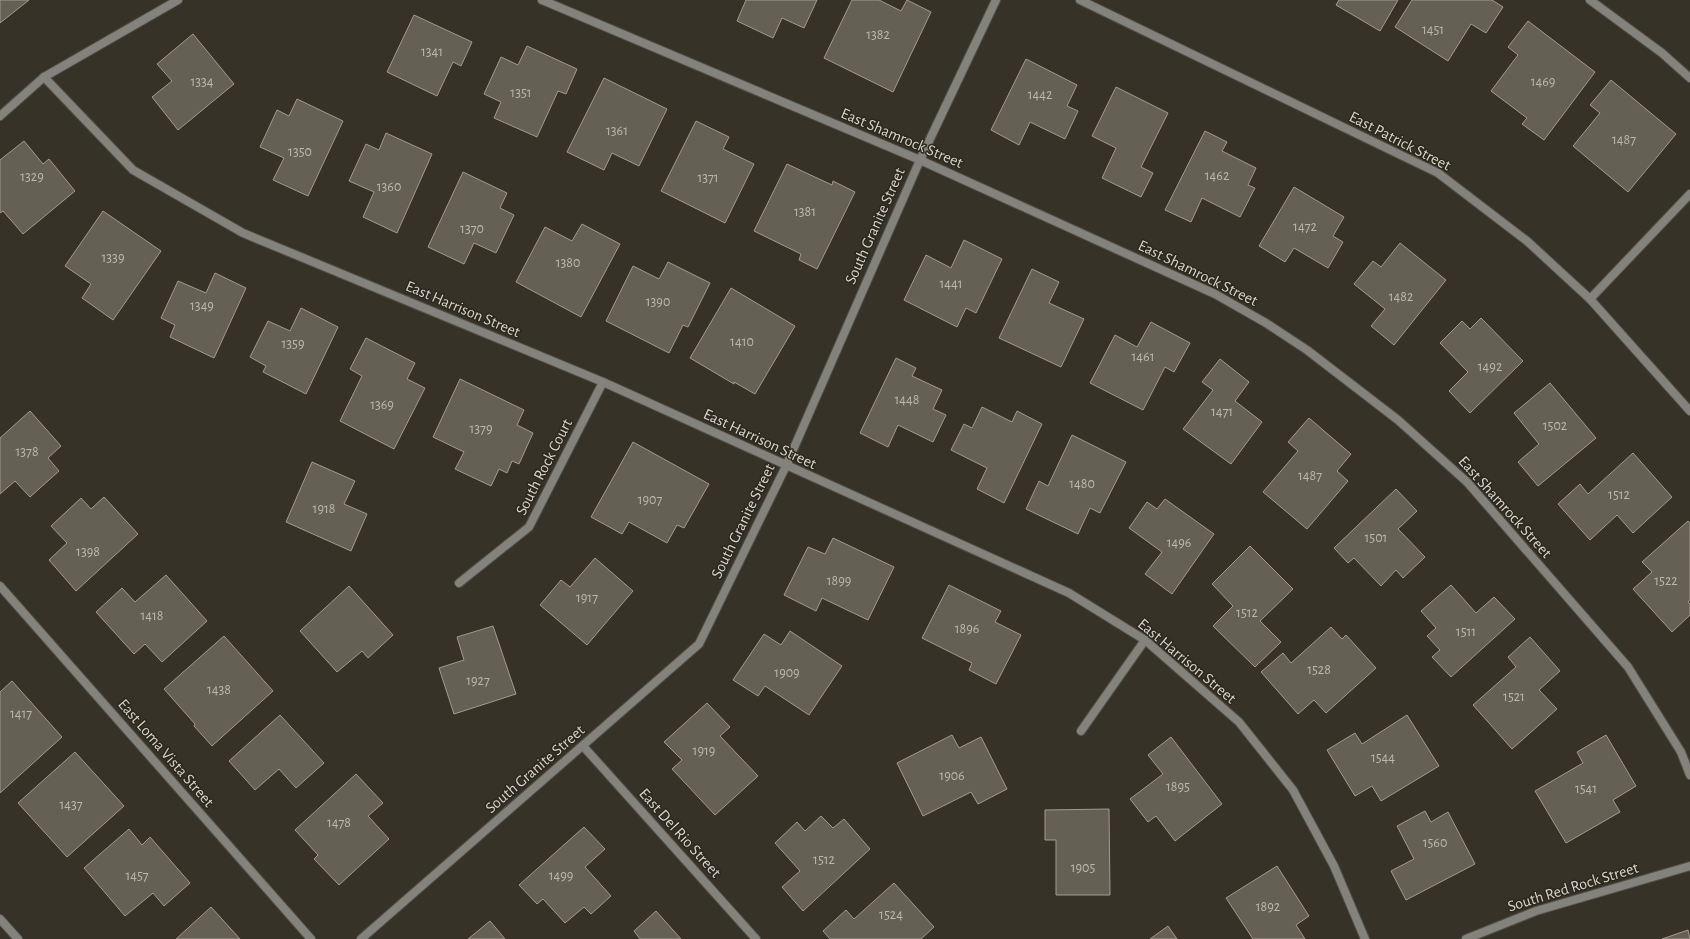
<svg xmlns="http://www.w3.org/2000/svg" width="1690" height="939" font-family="'Alegreya Sans',sans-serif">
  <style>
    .building { fill: #656054; stroke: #a29c8f }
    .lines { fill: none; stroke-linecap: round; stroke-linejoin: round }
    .minor-casing { stroke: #534f45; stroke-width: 10 }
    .minor { stroke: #84827c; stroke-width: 8 }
    .labels { text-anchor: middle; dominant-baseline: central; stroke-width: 3; stroke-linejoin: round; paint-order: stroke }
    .number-label { font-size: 14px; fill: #bbb8b0 }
    .street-label { font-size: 16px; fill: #d8d5ce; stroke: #2c281d }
  </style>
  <rect width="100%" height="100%" fill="#363227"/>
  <g class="building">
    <path d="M0,0H29L0,23Z"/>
    <path d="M746,0H817L804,28L782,18L773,38L737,21Z"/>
    <path d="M852,0H879L901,11L907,0L931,12L893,92L824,58Z"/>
    <path d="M1339,0H1398L1380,31L1336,5Z"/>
    <path d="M1412,0H1492L1503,7L1486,33L1471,24L1448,61L1395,27Z"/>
    <path d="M414,15L472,42L461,66L453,62L437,96L387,72Z"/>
    <path d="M1528,21L1595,72L1544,140L1522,124L1527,118L1491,91L1518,55L1508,47Z"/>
    <path d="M193,34L234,84L178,130L152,97L172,81L157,64Z"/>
    <path d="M527,46L577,69L566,94L558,91L537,137L494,118L501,102L484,94L501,57L518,65Z"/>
    <path d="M1026,59L1077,85L1067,106L1078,111L1065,139L1030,122L1019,145L991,130Z"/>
    <path d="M604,78L667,109L639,166L612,153L604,170L567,152Z"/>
    <path d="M1611,80L1676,134L1628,192L1573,146L1600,113L1590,105Z"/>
    <path d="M1116,87L1168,113L1141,167L1153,173L1141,197L1102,178L1116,148L1092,136Z"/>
    <path d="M297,99L343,121L308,196L273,180L284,158L260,147L277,110L289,116Z"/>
    <path d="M696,121L729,137L723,149L754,164L725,223L661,191Z"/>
    <path d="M1205,131L1227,142L1222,151L1256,168L1248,185L1255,188L1240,217L1202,198L1191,222L1165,210Z"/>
    <path d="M386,133L432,154L397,233L363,217L374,192L349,181L366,144L379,150Z"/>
    <path d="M24,141L43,164L49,159L75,191L23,234L3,211L0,213V160Z"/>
    <path d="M787,164L832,185L833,181L855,192L817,269L799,260L801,254L754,231Z"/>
    <path d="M463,172L507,193L500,208L514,215L496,253L474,243L464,264L428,247Z"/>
    <path d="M1294,187L1344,217L1333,236L1343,242L1328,268L1294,248L1285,262L1259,246Z"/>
    <path d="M103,211L161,251L113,320L82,298L91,284L65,266Z"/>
    <path d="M582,224L620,244L581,317L516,282L545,227L572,241Z"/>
    <path d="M964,240L1002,259L976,313L966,308L957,327L904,300L926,255L951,268Z"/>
    <path d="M1400,243L1446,280L1394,345L1371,326L1385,309L1354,284L1373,261L1381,267Z"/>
    <path d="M668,262L710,283L688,327L683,325L669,353L606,321L633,266L659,279Z"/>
    <path d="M1032,269L1059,282L1049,303L1084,319L1061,367L999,338Z"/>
    <path d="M215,273L246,288L214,358L170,337L175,325L161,318L178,281L206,293Z"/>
    <path d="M731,288L795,326L755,394L734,382V384L690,358Z"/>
    <path d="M301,308L338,327L306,394L263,372L266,366L250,357L268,321L290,331Z"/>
    <path d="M1481,318L1523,361L1470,413L1449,391L1468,372L1440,343L1462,321L1470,329Z"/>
    <path d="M1151,322L1190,343L1174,372L1165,367L1143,410L1090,383L1115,335L1137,347Z"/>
    <path d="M366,338L415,363L407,379L425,388L394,449L340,421L362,376L350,369Z"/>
    <path d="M896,358L916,368L912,376L942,390L933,409L946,415L933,442L898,425L888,447L860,433Z"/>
    <path d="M1220,359L1249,382L1235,401L1262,422L1231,464L1183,429L1213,390L1202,382Z"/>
    <path d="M460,379L524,410L517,425L533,433L519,464L512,461L507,473L499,469L491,486L455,469L464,452L433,437Z"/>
    <path d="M1550,383L1596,438L1538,486L1518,462L1539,444L1514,413Z"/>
    <path d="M982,407L1012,422L1017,411L1042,424L1004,503L977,489L987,468L951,450L964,424L972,428Z"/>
    <path d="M30,411L61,446L48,458L59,471L30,497L15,481L0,494V438Z"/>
    <path d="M1309,418L1351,454L1337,471L1348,481L1307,529L1263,492L1298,451L1288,442Z"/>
    <path d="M1072,435L1126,462L1100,513L1090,508L1078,534L1026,509L1039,481L1048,486Z"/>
    <path d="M633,442L709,484L684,528L677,525L667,543L629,522L622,534L591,517Z"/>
    <path d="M1633,453L1672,497L1633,533L1617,515L1590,540L1558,504L1580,484L1588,494Z"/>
    <path d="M312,462L355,481L344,504L367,514L351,551L286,522Z"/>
    <path d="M1396,489L1417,511L1398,529L1425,557L1403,578L1396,570L1381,586L1354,558L1348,563L1334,548Z"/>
    <path d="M104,497L138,534L76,591L49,560L67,543L51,526L81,498L91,509Z"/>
    <path d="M1165,499L1214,534L1172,594L1145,574L1162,552L1129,528L1147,502L1157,509Z"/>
    <path d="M1688,521L1690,523V600L1688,602L1690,604V615L1672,632L1633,589L1652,572L1642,562Z"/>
    <path d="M833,538L894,567L868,620L822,598L816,611L784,595L808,547L825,554Z"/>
    <path d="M1250,546L1293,589L1260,621L1281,642L1255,667L1213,626L1233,606L1212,584Z"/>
    <path d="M595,558L633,591L587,645L540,605L561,580L570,587Z"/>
    <path d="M166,575L207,621L162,662L145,644L134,654L96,612L122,588L135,602Z"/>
    <path d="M949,585L1001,611L995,622L1021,635L996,684L969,670L972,663L922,638Z"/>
    <path d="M1451,585L1476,613L1494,597L1515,619L1451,677L1432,657L1440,650L1427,636L1436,628L1421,611Z"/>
    <path d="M349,586L393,635L368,658L362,651L337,672L300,631Z"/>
    <path d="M493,626L516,694L454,714L439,668L464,660L457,637Z"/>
    <path d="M1331,627L1342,639L1346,635L1376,668L1326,713L1314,700L1298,714L1261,672L1283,653L1291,663Z"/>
    <path d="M790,631L842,666L809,715L765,686L758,696L733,680L764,634L781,645Z"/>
    <path d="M224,636L273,691L212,746L194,726L195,724L164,689Z"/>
    <path d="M1530,637L1560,671L1539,690L1557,709L1512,749L1473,705L1516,667L1508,657Z"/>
    <path d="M12,681L62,737L0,793V692Z"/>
    <path d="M707,703L730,727L720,736L758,776L715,815L672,769L682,760L664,742Z"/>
    <path d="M280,715L324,763L296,788L279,769L255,790L229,761Z"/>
    <path d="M1407,715L1439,766L1381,801L1372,786L1355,796L1327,750L1355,733L1362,744Z"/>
    <path d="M952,735L959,748L981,737L1007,789L978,804L971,792L923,816L897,763Z"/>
    <path d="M1606,735L1636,786L1613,800L1620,812L1566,843L1535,791L1583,763L1577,752Z"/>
    <path d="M1171,737L1222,804L1175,841L1156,816L1148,822L1130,799L1163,774L1148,755Z"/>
    <path d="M75,752L124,806L67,857L18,803Z"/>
    <path d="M356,774L383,803L368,816L389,839L339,885L314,859L318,855L295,830Z"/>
    <path d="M1109,809L1110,895H1056V840H1045V810Z"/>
    <path d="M1425,811L1431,822L1448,812L1475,864L1406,900L1391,871L1414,859L1397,826Z"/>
    <path d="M821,816L833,828L844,819L870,849L803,911L782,887L800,871L775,843L797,822L805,831Z"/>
    <path d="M584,827L605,849L585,867L611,896L591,914L584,907L565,923L543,899L537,904L519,885Z"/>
    <path d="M129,829L142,845L150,837L190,883L164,906L153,893L125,916L84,868Z"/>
    <path d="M1277,866L1309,916L1296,925L1305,939H1253L1226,898Z"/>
    <path d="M894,883L934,927L921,939H830L823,931L846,910L854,919Z"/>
    <path d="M211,907L240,939H176Z"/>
    <path d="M656,911L681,939H640L634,931Z"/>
    <path d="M490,921L505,939H468Z"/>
    <path d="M1168,926L1177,939H1150Z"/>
    <path d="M1688,930L1690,939H1662Z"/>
  </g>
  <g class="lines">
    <g class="minor-casing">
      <g id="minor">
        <path d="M542,0L920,160L1215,294L1266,323L1307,350L1398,420L1467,482L1628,667L1681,752L1690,775"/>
        <path d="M1080,0L1438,173L1527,241L1590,299L1690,411"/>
        <path d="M1590,0L1662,53L1690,78"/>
        <path d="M44,77L133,170L243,233L603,382L1069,593L1145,640L1239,722L1293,790L1334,866L1365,939"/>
        <path d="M0,116L44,77L178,0"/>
        <path d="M1590,299L1690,194"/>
        <path d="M459,583L529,527L603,382"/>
        <path d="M0,586L311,939"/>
        <path d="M1081,731L1145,640"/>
        <path d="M583,746L756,939"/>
        <path d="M0,919L18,939"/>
        <path d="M361,939L699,644L786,466L920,160L996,0"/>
        <path d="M1466,939L1536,911L1690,866"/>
      </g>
    </g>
    <use href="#minor" class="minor"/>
  </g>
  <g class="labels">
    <g class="number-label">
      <text x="1433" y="30">1451</text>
      <text x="878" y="35">1382</text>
      <text x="432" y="52">1341</text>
      <text x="202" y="82">1334</text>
      <text x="1543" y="82">1469</text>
      <text x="521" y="93">1351</text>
      <text x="1040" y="95">1442</text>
      <text x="617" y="131">1361</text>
      <text x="1624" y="140">1487</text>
      <text x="300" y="152">1350</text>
      <text x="1217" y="176">1462</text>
      <text x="32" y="177">1329</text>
      <text x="708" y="178">1371</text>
      <text x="389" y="187">1360</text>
      <text x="805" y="212">1381</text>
      <text x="1305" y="227">1472</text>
      <text x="472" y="229">1370</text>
      <text x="113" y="258">1339</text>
      <text x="568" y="263">1380</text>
      <text x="951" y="284">1441</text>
      <text x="1401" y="297">1482</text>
      <text x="658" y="302">1390</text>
      <text x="202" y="306">1349</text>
      <text x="742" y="342">1410</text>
      <text x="293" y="344">1359</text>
      <text x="1143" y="357">1461</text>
      <text x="1490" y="367">1492</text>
      <text x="907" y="400">1448</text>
      <text x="382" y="405">1369</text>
      <text x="1222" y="412">1471</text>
      <text x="1555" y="426">1502</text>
      <text x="481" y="429">1379</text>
      <text x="27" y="452">1378</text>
      <text x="1310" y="476">1487</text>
      <text x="1082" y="484">1480</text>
      <text x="1619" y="495">1512</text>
      <text x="650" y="500">1907</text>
      <text x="324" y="509">1918</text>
      <text x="1376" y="538">1501</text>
      <text x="1179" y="543">1496</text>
      <text x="88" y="552">1398</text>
      <text x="839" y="581">1899</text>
      <text x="1666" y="581">1522</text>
      <text x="587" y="598">1917</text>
      <text x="1247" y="613">1512</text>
      <text x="152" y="616">1418</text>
      <text x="967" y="629">1896</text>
      <text x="1466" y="632">1511</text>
      <text x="1319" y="670">1528</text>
      <text x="787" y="673">1909</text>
      <text x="478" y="681">1927</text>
      <text x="219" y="690">1438</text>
      <text x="1514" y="697">1521</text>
      <text x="21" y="714">1417</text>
      <text x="704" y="751">1919</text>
      <text x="1383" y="758">1544</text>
      <text x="952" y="776">1906</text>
      <text x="1178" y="787">1895</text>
      <text x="1586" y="789">1541</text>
      <text x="71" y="805">1437</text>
      <text x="339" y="823">1478</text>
      <text x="1435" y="843">1560</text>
      <text x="824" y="860">1512</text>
      <text x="1083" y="868">1905</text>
      <text x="137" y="876">1457</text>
      <text x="561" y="876">1499</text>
      <text x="1268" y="907">1892</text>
      <text x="891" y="915">1524</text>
    </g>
    <g class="street-label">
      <text transform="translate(902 138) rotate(23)">East Shamrock Street</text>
      <text transform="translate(1400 141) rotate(27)">East Patrick Street</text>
      <text transform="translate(875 226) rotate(-66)">South Granite Street</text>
      <text transform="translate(1198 273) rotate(26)">East Shamrock Street</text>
      <text transform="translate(463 309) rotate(23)">East Harrison Street</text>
      <text transform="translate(760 439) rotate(25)">East Harrison Street</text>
      <text transform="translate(544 467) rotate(-63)">South Rock Court</text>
      <text transform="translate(1505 507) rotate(48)">East Shamrock Street</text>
      <text transform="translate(743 521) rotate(-64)">South Granite Street</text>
      <text transform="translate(1187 661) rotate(40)">East Harrison Street</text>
      <text transform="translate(166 753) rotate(49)">East Loma Vista Street</text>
      <text transform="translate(535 769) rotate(-41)">South Granite Street</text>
      <text transform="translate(680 833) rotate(48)">East Del Rio Street</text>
      <text transform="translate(1573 887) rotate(-17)">South Red Rock Street</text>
    </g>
  </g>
</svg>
